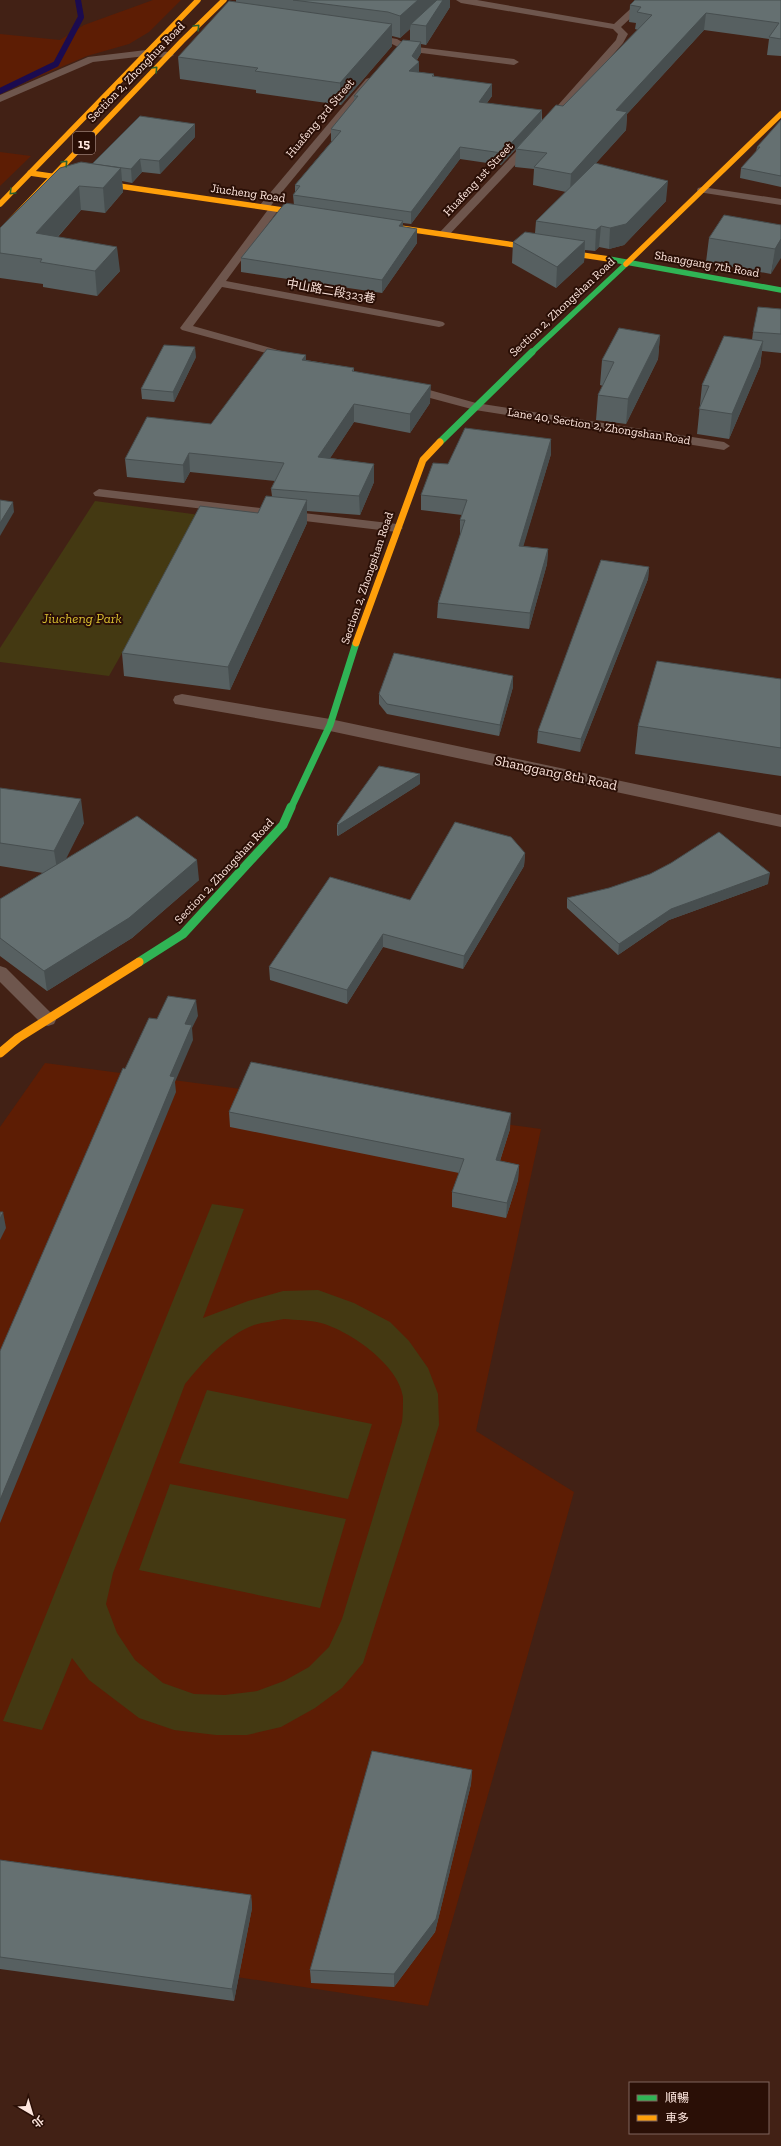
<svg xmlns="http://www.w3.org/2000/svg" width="781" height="2146" font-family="'Zilla Slab','Noto Sans TC',serif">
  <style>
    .built { fill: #5d1d04 }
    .green { fill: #443912; fill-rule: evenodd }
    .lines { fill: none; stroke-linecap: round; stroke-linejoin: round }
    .stream { stroke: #1b0b4f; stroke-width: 6 }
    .lane { fill: #6e564d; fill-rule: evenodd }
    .street { fill: #6e564d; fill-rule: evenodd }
    .fast-far2 { stroke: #30b455; stroke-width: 5.5 }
    .fast-far1 { stroke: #30b455; stroke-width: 7 }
    .fast { stroke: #30b455; stroke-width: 9 }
    .slow-far2 { stroke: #ff9f0a; stroke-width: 5.5 }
    .slow-far1 { stroke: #ff9f0a; stroke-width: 7 }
    .slow { stroke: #ff9f0a; stroke-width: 9 }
    .wall { fill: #576061 }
    .shaded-wall { fill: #474e4f }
    .building { fill: #657071; stroke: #474e4f }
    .oneway { stroke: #2d622e }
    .labels { text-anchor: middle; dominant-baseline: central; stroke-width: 4; stroke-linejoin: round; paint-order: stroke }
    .far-street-label { font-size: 12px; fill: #fee6de; stroke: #2a0f06 }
    .shield { fill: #2a0f06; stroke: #bea69d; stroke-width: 1 }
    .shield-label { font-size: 13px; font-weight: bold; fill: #fee6de }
    .park-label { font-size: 14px; font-style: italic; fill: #d8bf30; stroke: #2a0f06 }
    .street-label { font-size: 14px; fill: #fee6de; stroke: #2a0f06 }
  </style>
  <rect width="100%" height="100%" fill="#422115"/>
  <g class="built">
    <path d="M153,0H181L149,32L129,44L87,56L0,93V34L60,40L84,25Z"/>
    <path d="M0,152L31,156L0,186Z"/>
    <path d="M45,1063L541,1129L476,1431L574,1492L428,2006L0,1941V1127Z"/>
  </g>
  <g class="green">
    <path d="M95,501L200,515L109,676L0,662V648Z"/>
    <path d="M212,1204L244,1209L203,1318L248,1301L283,1291L318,1290L354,1303L390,1322L409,1341L428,1368L438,1394L439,1425L363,1663L342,1688L315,1708L281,1727L247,1735H216L174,1730L139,1718L89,1680L72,1658L42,1730L3,1721ZM284,1319C296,1320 310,1320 321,1323C350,1331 399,1365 403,1397C403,1405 403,1414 402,1422L342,1619L329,1647L309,1667L284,1681L257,1691L225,1695L194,1694L163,1683L135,1660L117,1633L106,1604L113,1573L185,1384C204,1361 225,1336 254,1325C264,1322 275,1321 284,1319Z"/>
    <path d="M207,1390L372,1424L348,1499L179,1463Z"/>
    <path d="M170,1484L346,1519L320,1608L139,1570Z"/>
  </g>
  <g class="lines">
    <path class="stream" d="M0,91L56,64L81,17L78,0"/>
    <g class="lane">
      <path d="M456,0H477L614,24L640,0H650L621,27L628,34L623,43L551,126L547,127L542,124L543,122L616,40L618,34L613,29L461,3Z"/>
      <path d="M370,34L397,39L409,46L514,59L519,62L514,65L406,51L390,43L367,39L365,37Z"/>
      <path d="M146,50L169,52L174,55L169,58L146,56L93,62L0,102V95L88,57Z"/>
      <path d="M369,78L372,79V83L268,209H260L259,207L260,205L366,79Z"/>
      <path d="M531,139L536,142L535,144L448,236H440L439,234L440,232L527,140Z"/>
      <path d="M702,187L781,199V205L698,192L697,190L698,188Z"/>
      <path d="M274,206L279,209L226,281L439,321L443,322L445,324L443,326L439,327L222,287L193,326L292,354L294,356L292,358H284L182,330L180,328L270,207Z"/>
      <path d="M408,384L476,403L724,442L730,446L724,450L475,410L404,391L402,388L404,385Z"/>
      <path d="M99,489L397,524L403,528L397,532L95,496L93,493Z"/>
      <path d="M0,966L6,968L54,1016L56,1020L54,1024L48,1026L42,1024L0,982Z"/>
    </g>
    <path class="street" d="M182,694L330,719L781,815V827L330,731L175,704L173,700L175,696Z"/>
    <g class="fast-far2">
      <path d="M609,259L781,290"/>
      <path d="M531,353L626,264"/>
    </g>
    <g class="fast-far1">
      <path d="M440,442L532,352"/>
      <path d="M291,808L330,725L356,643"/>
    </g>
    <path class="fast" d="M139,962L183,934L283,825L291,807"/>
    <g class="slow-far2">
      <path d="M30,173L310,214"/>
      <path d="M0,204L198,0"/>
      <path d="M387,226L609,259"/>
      <path d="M0,232L182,41L224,0"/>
      <path d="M626,264L781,114"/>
    </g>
    <path class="slow-far1" d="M356,643L423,460L440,442"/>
    <path class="slow" d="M0,1053L18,1038L139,962"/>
  </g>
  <g class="wall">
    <path d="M236,0H450V7L426,45L421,44V53L417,60L419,62V72L434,74V77L492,96L487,103L542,110V121L563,106L638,30L635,29L636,23L629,22L630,5L781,0V56L767,55L769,39L704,30L627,114L626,130L596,163L666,201L624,245L609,249L599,247L595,251L585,250L584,262L556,288L512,263L513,242L535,233L536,221L566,192L533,185L534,169L515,167L516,149L501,165L460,159L411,224L403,223V227L417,243L382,293L241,272V258L294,205L293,195L295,193V185L332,141H331V129L354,101V96L410,40V29L400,38L392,36V46L341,105L256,93V90L180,79L178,57L236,2Z"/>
    <path d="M781,120V187L740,178L741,168L756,152L757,147Z"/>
    <path d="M195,137L160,174L142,172L132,183L122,181L123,192L105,213L81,210L58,237L120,271L97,296L43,287V284L0,278V228L92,164Z"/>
    <path d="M781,225L771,274L706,262L709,238Z"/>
    <path d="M781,309V353L762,351L760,366L729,439L697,434L702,385L752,340L753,332Z"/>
    <path d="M660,335L658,359L626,424L596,420L598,395L603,386L600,385L602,360Z"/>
    <path d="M196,357L174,402L142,399L141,389Z"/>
    <path d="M306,360L354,368V371L430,403L410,433L354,422L330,458L374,464V482L360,515L307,511V523L230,690L124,676L122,653L258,513L272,496L271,489L275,481L190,472L184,483L127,477L125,459L211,424Z"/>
    <path d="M551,439V454L523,546L548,549L547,564L529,629L437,618L438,603L460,535V520L462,515L421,510V495L448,464Z"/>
    <path d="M649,567L648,579L580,752L537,743L538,731Z"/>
    <path d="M513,676V687L499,736L387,714L379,704V694Z"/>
    <path d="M781,679V776L635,754L638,726Z"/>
    <path d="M420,784L338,836L337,835V824Z"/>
    <path d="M0,788L84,823L65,859L199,880L132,938L47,991L0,956V899L43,873L0,866Z"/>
    <path d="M525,853L524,866L463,969L383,947L347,1004L270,980L269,967L410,900Z"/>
    <path d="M768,884L669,920L618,955L567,908V898Z"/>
    <path d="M229,1112L510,1129L500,1161L519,1165L518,1180L506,1218L452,1207V1192L459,1173L230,1127Z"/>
    <path d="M472,1770L471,1784L435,1932L394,1987L311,1983L310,1970Z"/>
    <path d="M0,1860L251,1895L252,1908L234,2001L0,1969Z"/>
  </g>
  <g class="shaded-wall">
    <path d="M418,0H450V7L426,45V26L411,24L410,29L400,38V16Z"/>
    <path d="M706,13L704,30L627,114L626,130L570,192L571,174L616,110Z"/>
    <path d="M392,24V46L341,105L340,83Z"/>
    <path d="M421,42V53L412,67V56Z"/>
    <path d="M419,62V73L409,71Z"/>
    <path d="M492,84V96L479,113V102Z"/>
    <path d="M542,110L541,121L501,165L502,153Z"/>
    <path d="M195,124V137L160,174L159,161Z"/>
    <path d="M460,147V159L411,224V212Z"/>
    <path d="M140,159L142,172L132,183L131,169Z"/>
    <path d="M121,168L123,192L105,213L103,188Z"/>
    <path d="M668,181L666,201L624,245L609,249L610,228Z"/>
    <path d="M79,186L81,210L39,258L36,233Z"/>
    <path d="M403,221V234L399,226Z"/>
    <path d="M601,226L599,247L595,251L596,230Z"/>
    <path d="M417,229V243L382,293V280Z"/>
    <path d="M781,239V258L771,274L775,249Z"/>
    <path d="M585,241L584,262L556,288L557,267Z"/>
    <path d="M117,247L120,271L97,296L95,271Z"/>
    <path d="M660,335L658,359L626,424L628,399Z"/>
    <path d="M763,341L760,366L729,439L732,414Z"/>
    <path d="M195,347L196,357L174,402L173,392Z"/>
    <path d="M306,355V373L302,360Z"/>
    <path d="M431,385L430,403L410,433V414Z"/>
    <path d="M354,404V422L319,475L318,457Z"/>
    <path d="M551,439V454L519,561V546Z"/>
    <path d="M189,453L190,472L184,483L183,465Z"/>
    <path d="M374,464V482L360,515L359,496Z"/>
    <path d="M307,500V523L230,690L228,667Z"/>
    <path d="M13,502L14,512L0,536V523Z"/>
    <path d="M548,549L547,564L529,629L530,613Z"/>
    <path d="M649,567L648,579L580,752L581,739Z"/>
    <path d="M513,676V687L499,736L500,725Z"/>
    <path d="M420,774V784L338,836V825Z"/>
    <path d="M81,799L84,823L58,875L54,851Z"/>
    <path d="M525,853L524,866L463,969L464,956Z"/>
    <path d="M197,860L199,880L132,938L47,991L44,971Z"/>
    <path d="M770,873L768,884L669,920L618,955L619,944L671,909Z"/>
    <path d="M383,934V947L347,1004V990Z"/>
    <path d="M196,1000L198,1016L192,1028L193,1040L175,1082L176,1092L0,1523V1500L170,1076L185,1024Z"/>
    <path d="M511,1113L510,1129L495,1176L496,1160Z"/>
    <path d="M519,1165L518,1180L506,1218L507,1203Z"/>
    <path d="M3,1212L6,1228L0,1240V1219Z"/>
    <path d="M472,1770L471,1784L435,1932L394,1987V1974Z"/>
    <path d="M251,1895L252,1908L234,2001L232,1989Z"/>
  </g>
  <g class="building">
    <path d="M293,0H418L400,16L388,12Z"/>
    <path d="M437,0H443L426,26L411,24Z"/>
    <path d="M635,0H781V39L769,37L779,23L706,13L616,110L627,112L571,174L534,167L547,153L516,149L556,105L563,106L652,15L637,12L641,7L630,5Z"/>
    <path d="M229,1L392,24L340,83L255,71L258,68L178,57Z"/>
    <path d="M403,40L421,42L412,56L419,62L409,71L434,74L432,76L492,84L479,102L542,110L502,153L460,147L411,212L293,195L300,186L295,185L341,131L331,129L358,96H354Z"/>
    <path d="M140,116L195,124L159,161L140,159L131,169L92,164Z"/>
    <path d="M781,120V176L741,168L760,147H757Z"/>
    <path d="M81,162L121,168L103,188L79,186L36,233L117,247L95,271L40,262L42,259L0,253V228L60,168Z"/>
    <path d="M595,163L668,181L626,224L610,228L601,226L596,230L536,221Z"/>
    <path d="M285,203L403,221L399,226L417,229L382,280L241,258Z"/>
    <path d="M724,215L781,225V239L775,249L709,238Z"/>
    <path d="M525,232L585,241L557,267L513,242Z"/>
    <path d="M758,307L781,309V334L753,332Z"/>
    <path d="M619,328L660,335L628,399L598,395L614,362L602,360Z"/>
    <path d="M724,336L763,341L732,414L699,409L709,386L702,385Z"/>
    <path d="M164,345L195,347L173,392L141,389Z"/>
    <path d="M267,349L306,355L302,360L354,368L352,371L431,385L410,414L354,404L318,457L374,464L359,496L271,489L284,463L189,453L183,465L125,459L147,417L211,424Z"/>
    <path d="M465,428L551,439L519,546L548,549L530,613L438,603L465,520H460L467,500L421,495L433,463L448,464Z"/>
    <path d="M266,496L307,500L228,667L122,653L200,506L258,513Z"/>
    <path d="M0,500L13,502L0,523Z"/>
    <path d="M601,560L649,567L581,739L538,731Z"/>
    <path d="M394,653L513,676L500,725L387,704L379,694Z"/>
    <path d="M657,661L781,679V748L638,726Z"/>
    <path d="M379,766L420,774L338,825L337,824Z"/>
    <path d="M0,788L81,799L54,851L0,843Z"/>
    <path d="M137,816L197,860L129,918L44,971L0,938V899Z"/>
    <path d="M455,822L511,837L525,853L464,956L383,934L347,990L269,967L330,877L410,900Z"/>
    <path d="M719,832L770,873L671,909L619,944L567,898L609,888L650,874L671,863Z"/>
    <path d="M168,996L196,1000L185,1024L192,1025L170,1076L175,1077L0,1500V1351L123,1068L125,1069L149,1018L157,1019Z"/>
    <path d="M251,1062L511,1113L496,1160L519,1165L507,1203L452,1192L464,1159L229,1112Z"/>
    <path d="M0,1212H3L0,1219Z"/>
    <path d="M372,1751L472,1770L436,1919L394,1974L310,1970Z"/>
    <path d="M0,1860L251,1895L232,1989L0,1957Z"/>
  </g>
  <defs><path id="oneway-chevron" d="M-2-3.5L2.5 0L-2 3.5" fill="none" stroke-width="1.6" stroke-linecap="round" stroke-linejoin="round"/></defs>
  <g class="oneway">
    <use href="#oneway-chevron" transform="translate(197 27) rotate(-45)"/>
    <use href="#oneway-chevron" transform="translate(155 69) rotate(-46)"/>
    <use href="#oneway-chevron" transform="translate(65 163) rotate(-46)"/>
    <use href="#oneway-chevron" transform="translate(12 192) rotate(134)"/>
  </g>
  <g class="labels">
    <g class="far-street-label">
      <text transform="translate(136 72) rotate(-46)">Section 2, Zhonghua Road</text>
      <text transform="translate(320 118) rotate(-50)">Huafeng 3rd Street</text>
      <text transform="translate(478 179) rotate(-47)">Huafeng 1st Street</text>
      <text transform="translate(248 193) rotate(8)">Jiucheng Road</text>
      <text transform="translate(707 264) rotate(10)">Shanggang 7th Road</text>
      <text transform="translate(331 291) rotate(10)">中山路二段323巷</text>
      <text transform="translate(562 307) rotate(-43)">Section 2, Zhongshan Road</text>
      <text transform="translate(599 426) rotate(9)">Lane 40, Section 2, Zhongshan Road</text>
      <text transform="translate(367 578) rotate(-71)">Section 2, Zhongshan Road</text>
      <text transform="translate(224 871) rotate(-47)">Section 2, Zhongshan Road</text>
    </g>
    <rect class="shield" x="73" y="132" width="22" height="22" rx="3"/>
    <g class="shield-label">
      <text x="84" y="143">15</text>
    </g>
    <g class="park-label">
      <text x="82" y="618">Jiucheng Park</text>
    </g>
    <g class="street-label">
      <text transform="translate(556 773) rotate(12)">Shanggang 8th Road</text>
    </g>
  </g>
  <rect x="629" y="2082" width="140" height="52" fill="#2a0f06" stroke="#7f655c"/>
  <rect x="637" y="2095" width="20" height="6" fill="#30b455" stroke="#7f655c"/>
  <text x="665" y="2102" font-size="12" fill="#fee6de">順暢</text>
  <rect x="637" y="2115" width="20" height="6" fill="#ff9f0a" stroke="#7f655c"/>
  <text x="665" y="2122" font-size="12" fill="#fee6de">車多</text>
  <g transform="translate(32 2114) rotate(142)" stroke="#2a0f06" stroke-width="3" paint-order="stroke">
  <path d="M0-3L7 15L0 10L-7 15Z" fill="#fee6de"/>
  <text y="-6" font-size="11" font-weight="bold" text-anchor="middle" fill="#fee6de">北</text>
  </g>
</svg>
